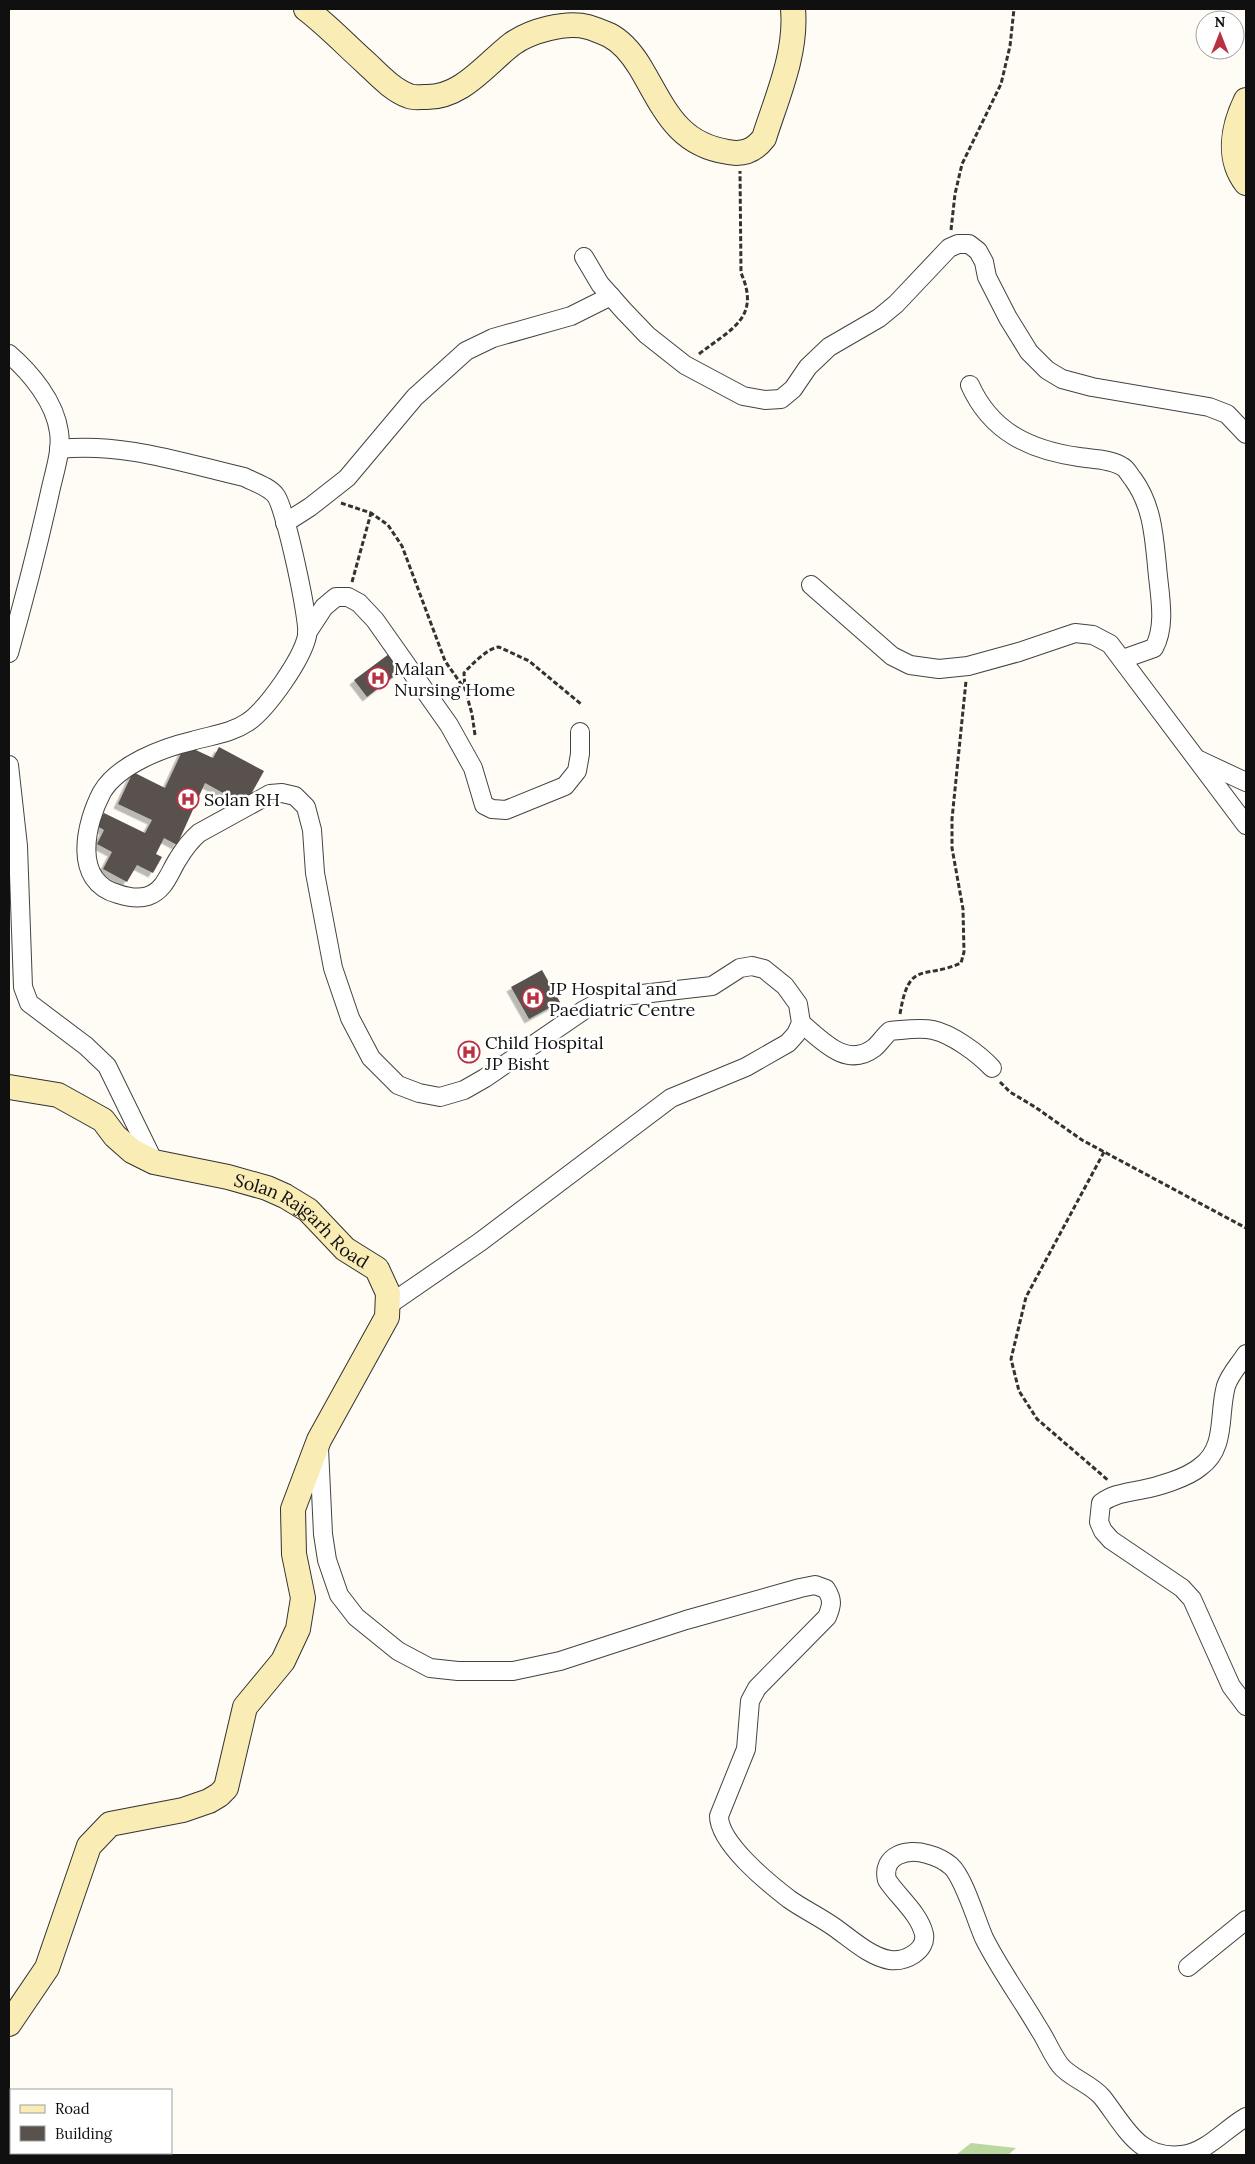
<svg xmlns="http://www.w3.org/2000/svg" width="1255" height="2164" font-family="Lora,serif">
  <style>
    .forest { fill: #bcd7a0 }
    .building { fill: #59514d; filter: url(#shadow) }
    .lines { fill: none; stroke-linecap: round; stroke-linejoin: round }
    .street-casing { stroke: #434343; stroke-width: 20 }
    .secondary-casing { stroke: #323232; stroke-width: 26 }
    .path { stroke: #323232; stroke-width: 3; stroke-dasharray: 5 2.5; stroke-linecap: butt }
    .street { stroke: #fff; stroke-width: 18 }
    .secondary { stroke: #f9edb5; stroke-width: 24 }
    .labels { text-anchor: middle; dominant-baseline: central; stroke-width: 5; stroke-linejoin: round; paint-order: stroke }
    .poi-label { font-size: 18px; fill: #101010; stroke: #fff; text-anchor: start }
    .street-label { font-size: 18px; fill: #101010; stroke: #fff }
  </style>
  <defs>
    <filter id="shadow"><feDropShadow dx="-4.5" dy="4.5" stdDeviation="0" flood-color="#0004"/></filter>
  </defs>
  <rect width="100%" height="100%" fill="#fefcf5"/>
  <path class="forest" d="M971,2143L1016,2148L1008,2155H956Z"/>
  <g class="building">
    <path d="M389,654L402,670L367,697L354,680Z"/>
    <path d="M185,745L213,758L219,747L264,771L245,805L205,783L177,845L164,838L156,854L162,857L153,873L137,865L127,882L103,869L112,852L97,844L104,830L97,826L104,813L145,833L152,820L118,804L133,772L165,788Z"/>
    <path d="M542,970L560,1002L529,1019L511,987Z"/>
  </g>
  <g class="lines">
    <g class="street-casing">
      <g id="street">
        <path d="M584,257L600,284L624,311L647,335L685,365L743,396L765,400L781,399L793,389L808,367L829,347L879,318L896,304L949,248L958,244H969L978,251L984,262L987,277L1008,318L1029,352L1047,370L1062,379L1092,387L1209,407L1227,414L1246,434"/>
        <path d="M9,354C31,373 55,402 59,432C62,451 54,473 50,492C38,546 24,600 9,653"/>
        <path d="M970,385C991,432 1030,450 1079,457C1092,459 1112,459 1123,467C1127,469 1130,476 1133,479C1152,505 1154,535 1157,566C1159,593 1167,624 1154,648L1123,659"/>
        <path d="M59,449C123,442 183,463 244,477C254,482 270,487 276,496C285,508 310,621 307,636C302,659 268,708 248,722C230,734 212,735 192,741C162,748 118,765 102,792C85,824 72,882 118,894C127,897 139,899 148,896C165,890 169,873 178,859C184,849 191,840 199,833L270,794L282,793L295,796L306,807L312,830L315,873L333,968L350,1018L371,1058L398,1085L419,1093L440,1097L464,1090L485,1078L584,1010L607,998L712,986L740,968L752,966L764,969L785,986L798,1004L801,1023L796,1034L788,1043L746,1067L671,1098L480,1242L387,1306"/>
        <path d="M285,523L310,507L347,478L415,397L466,351L493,338L571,316L611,296"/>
        <path d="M811,585L892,656L910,665L939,669L968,666L1019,652L1075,633L1093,635L1110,644L1246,825"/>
        <path d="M307,633L324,607L336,597H348L359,603L375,620L449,725L473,768L484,805L492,809L506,810L565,786L577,771L580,754V732"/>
        <path d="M1199,760L1246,782"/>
        <path d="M9,765L18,846L23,987L29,1003L86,1046L107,1066L154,1162"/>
        <path d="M801,1023C822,1040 846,1069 874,1048C880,1043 884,1036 890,1031C904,1030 920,1027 933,1030C952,1034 979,1054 992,1068"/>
        <path d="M1246,1354C1239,1365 1230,1374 1226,1386C1218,1414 1227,1448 1200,1467C1187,1478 1157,1487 1140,1490C1125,1493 1113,1494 1101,1503L1099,1522L1103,1531L1111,1540L1182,1588L1192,1599L1231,1686L1246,1706"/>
        <path d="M319,1448L323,1534L327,1560L339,1595L356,1617L398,1651L430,1668L458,1671H513L560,1661L686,1620L800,1588L815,1585L826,1589C833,1600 832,1605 827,1617L757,1688L750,1701L746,1749L719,1816C719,1843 768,1883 789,1899C803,1909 820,1917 834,1927C850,1938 870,1957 890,1960C905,1962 927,1951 924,1934C919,1913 898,1897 887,1880C881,1855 908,1848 927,1854C935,1856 945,1861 951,1866C964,1878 976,1920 984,1938C1000,1970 1021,1998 1039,2029C1047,2041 1051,2053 1060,2065C1070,2078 1090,2083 1102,2097C1125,2126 1138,2160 1182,2155C1207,2152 1225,2129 1246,2117"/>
        <path d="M1188,1967L1246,1920"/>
      </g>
    </g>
    <g class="secondary-casing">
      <g id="secondary">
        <path d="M306,9C327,25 345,44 365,62C378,74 392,90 409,96C414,98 420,97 424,97C461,99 486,64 512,44C530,31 566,21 588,27C595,29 602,32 609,35C623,42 632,54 640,67C664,107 676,144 728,152C743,155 754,151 764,138C777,97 797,53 793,9"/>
        <path d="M1246,100C1233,127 1227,158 1246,183"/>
        <path id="s1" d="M9,1087L58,1095L103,1120L115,1136L132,1151L154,1162L228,1177L267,1188L285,1196L308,1210L345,1249L377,1269L388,1293L387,1317L319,1440L293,1509L294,1554L303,1598L298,1629L283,1661L245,1707L226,1788L219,1795L209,1801L183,1810L110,1824L89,1846L47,1968L9,2024"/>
      </g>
    </g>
    <g class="path">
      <path d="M951,230L955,194L962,164L1001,84L1010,46L1014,9"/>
      <path d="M699,354C731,329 761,318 741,273L740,171"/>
      <path d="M341,503L371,513L388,525L402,546L445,661L464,688"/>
      <path d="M352,582L371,513"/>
      <path d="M475,735L472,714L465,689L464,673C471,665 489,647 499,647L529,661L581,704"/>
      <path d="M900,1014C909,959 923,980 961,963L964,952L963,909L952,848V819L966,681"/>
      <path d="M1000,1082L1010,1092L1035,1107L1082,1140L1246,1228"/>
      <path d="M1104,1152L1026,1297L1011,1359L1019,1391L1037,1419L1109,1481"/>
    </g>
    <use href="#street" class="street"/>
    <use href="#secondary" class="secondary"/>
  </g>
  <defs>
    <g id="hospital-ring" transform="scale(1.125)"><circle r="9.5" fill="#fff" stroke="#b83140" stroke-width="1.5"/><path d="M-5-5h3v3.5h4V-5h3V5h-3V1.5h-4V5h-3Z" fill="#b83140"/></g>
  </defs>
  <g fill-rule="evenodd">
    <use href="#hospital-ring" x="378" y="678"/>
    <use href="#hospital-ring" x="188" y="799"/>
    <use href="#hospital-ring" x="533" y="998"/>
    <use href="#hospital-ring" x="469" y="1052"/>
  </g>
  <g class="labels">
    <g class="poi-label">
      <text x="394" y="668">Malan<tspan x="394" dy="21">Nursing Home</tspan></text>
      <text x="204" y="799">Solan RH</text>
      <text x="549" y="988">JP Hospital and<tspan x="549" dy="21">Paediatric Centre</tspan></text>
      <text x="485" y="1042">Child Hospital<tspan x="485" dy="21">JP Bisht</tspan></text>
    </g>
    <g class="street-label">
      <text stroke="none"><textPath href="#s1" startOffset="331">Solan Rajgarh Road</textPath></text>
    </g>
  </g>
  <rect width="1255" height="2164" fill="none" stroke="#101010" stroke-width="20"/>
  <rect x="10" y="2089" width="162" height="65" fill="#ffffff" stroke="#9f9f9f"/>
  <rect x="20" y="2105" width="25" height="8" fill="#f9edb5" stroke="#9f9f9f"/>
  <text x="55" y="2114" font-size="15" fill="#101010">Road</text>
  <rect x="20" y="2126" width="25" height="15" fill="#59514d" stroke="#9f9f9f"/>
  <text x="55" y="2139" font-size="15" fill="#101010">Building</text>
  <g transform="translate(1220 35)"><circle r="24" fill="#ffffff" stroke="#9f9f9f"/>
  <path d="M0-4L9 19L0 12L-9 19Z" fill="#b83140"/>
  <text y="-8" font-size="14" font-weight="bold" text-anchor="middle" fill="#101010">N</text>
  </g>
</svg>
